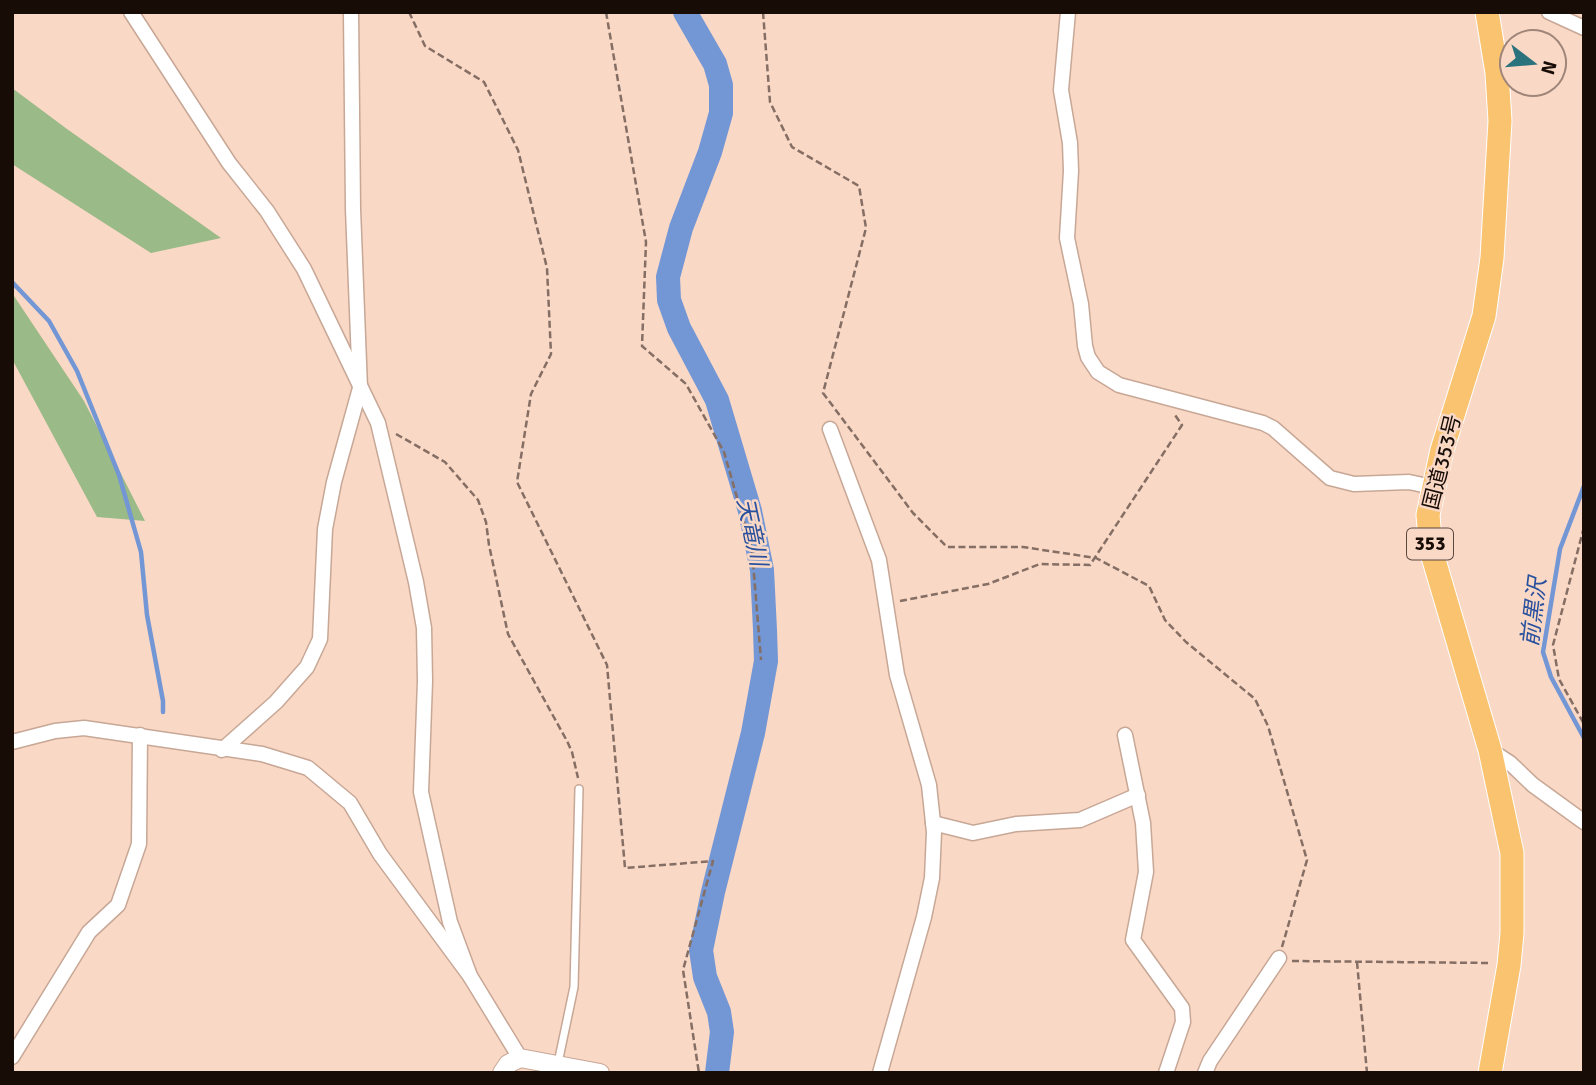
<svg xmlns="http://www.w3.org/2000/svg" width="1596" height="1085" font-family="Signika,'Noto Sans JP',sans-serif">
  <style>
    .green { fill: #9aba87 }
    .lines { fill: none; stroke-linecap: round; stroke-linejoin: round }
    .stream { stroke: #7396d5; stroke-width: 4.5 }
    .river { stroke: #7396d5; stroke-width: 24 }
    .service-casing { stroke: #c7a796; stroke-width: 10 }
    .minor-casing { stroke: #c7a796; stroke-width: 17 }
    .tertiary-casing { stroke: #c7a796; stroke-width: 20 }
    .trunk-casing { stroke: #fff; stroke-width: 25 }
    .path { stroke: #856e63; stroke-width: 2.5; stroke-dasharray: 7 3.5; stroke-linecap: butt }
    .service { stroke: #fff; stroke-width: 7 }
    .minor { stroke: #fff; stroke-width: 14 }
    .tertiary { stroke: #fff; stroke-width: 18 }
    .trunk { stroke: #fac370; stroke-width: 23 }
    .labels { text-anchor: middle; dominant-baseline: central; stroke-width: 5; stroke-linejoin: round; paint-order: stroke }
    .shield { fill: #fad8c6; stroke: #5b4940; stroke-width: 2 }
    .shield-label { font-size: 19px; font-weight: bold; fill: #170c06 }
    .street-label { font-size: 21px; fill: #170c06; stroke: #fad8c6 }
    .water-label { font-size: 23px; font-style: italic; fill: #29519d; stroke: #fad8c6 }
  </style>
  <rect width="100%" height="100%" fill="#fad8c6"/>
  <g class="green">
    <path d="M12,88L67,129L221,238L151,253L12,164Z"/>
    <path d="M12,293L84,401L145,521L97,517L12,359Z"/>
  </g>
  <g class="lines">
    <g class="stream">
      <path d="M12,282L49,321L77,371L119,475L141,552L147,615L163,701V712"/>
      <path d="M1584,486L1560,549L1543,652L1551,677L1584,738"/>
    </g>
    <path class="river" d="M685,12L715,64L721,85V113L710,152L681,228L668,277L669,300L679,328L717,400L750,511L762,570L765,630L766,661L753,733L713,892L701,950L705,977L719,1012L722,1032L717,1073"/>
    <g class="service-casing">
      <path id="service" d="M558,1063L574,987L579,789"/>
    </g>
    <g class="minor-casing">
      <g id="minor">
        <path d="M131,12L229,163L267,211L304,269L378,423L416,582L424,628L425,681L421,792L450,922L470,976"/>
        <path d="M1068,12L1061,90L1070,143L1071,171L1067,238L1081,304L1085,346L1088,357L1098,372L1119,385L1263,423L1273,428L1330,478L1354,484L1409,482L1432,487"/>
        <path d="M1549,12L1584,28"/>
        <path d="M830,429L879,560L897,675L929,785L934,832L932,878L924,917L880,1073"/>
        <path d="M1125,735L1143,823L1146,872L1133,940L1182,1008L1183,1022L1166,1073"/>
        <path d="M12,742L55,731L84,728L262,754L308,768L350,803L380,854L470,976L520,1058"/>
        <path d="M222,750L276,702L307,667L320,639L325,529L334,482L360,388L353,209L351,12"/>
        <path d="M1490,750L1510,763L1533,785L1584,822"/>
        <path d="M933,823L973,833L1016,824L1080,820L1138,795"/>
        <path d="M12,1057L89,932L118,905L139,844L140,735"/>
        <path d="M1205,1073L1210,1061L1279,958"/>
      </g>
    </g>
    <g class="tertiary-casing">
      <path id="tertiary" d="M502,1073L508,1064L520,1058L600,1073"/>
    </g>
    <g class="trunk-casing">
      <path id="trunk" d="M1487,12L1497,73L1500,121L1492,258L1484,316L1442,450L1428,515L1431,550L1490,750L1512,853V933L1509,965L1490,1073"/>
    </g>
    <g class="path">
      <path d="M409,12L425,46L484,82L518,150L547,268L551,354L531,394L517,482L607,665L625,868L713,861L683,970L699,1073"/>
      <path d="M606,12L646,242L642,346L686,384L724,452L752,550L761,660"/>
      <path d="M763,12L770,102L792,147L859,186L866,228L823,393L913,513L947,547H1023L1096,558L1149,586L1165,620L1186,642L1255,699L1268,726L1307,860L1282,947"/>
      <path d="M396,434L445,462L478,500L486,522L489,545L508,634L567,741L572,752L578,778"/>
      <path d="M1584,527L1553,645L1559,679L1584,724"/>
      <path d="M900,601L988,584L1040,564L1090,565L1182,425L1175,415"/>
      <path d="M1292,961L1491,963"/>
      <path d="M1357,962L1367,1073"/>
    </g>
    <use href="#service" class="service"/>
    <use href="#minor" class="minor"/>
    <use href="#tertiary" class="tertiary"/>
    <use href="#trunk" class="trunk"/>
  </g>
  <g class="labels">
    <rect class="shield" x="1407" y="528.5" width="46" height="31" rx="5"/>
    <g class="shield-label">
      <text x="1430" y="544">353</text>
    </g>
    <g class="street-label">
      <text transform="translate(1442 462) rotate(-76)">国道353号</text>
    </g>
    <g class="water-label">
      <text transform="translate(752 532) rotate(78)">天竜川</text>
      <text transform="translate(1534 612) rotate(-83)">前黒沢</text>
    </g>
  </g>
  <rect width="1596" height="1085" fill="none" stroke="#170c06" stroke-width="28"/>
  <g transform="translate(1533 63) rotate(106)"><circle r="33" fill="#fad8c6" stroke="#9f8679" stroke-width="2"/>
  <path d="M0-5L12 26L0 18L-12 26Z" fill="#2a727c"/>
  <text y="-10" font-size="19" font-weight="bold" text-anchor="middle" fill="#170c06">N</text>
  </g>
</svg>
